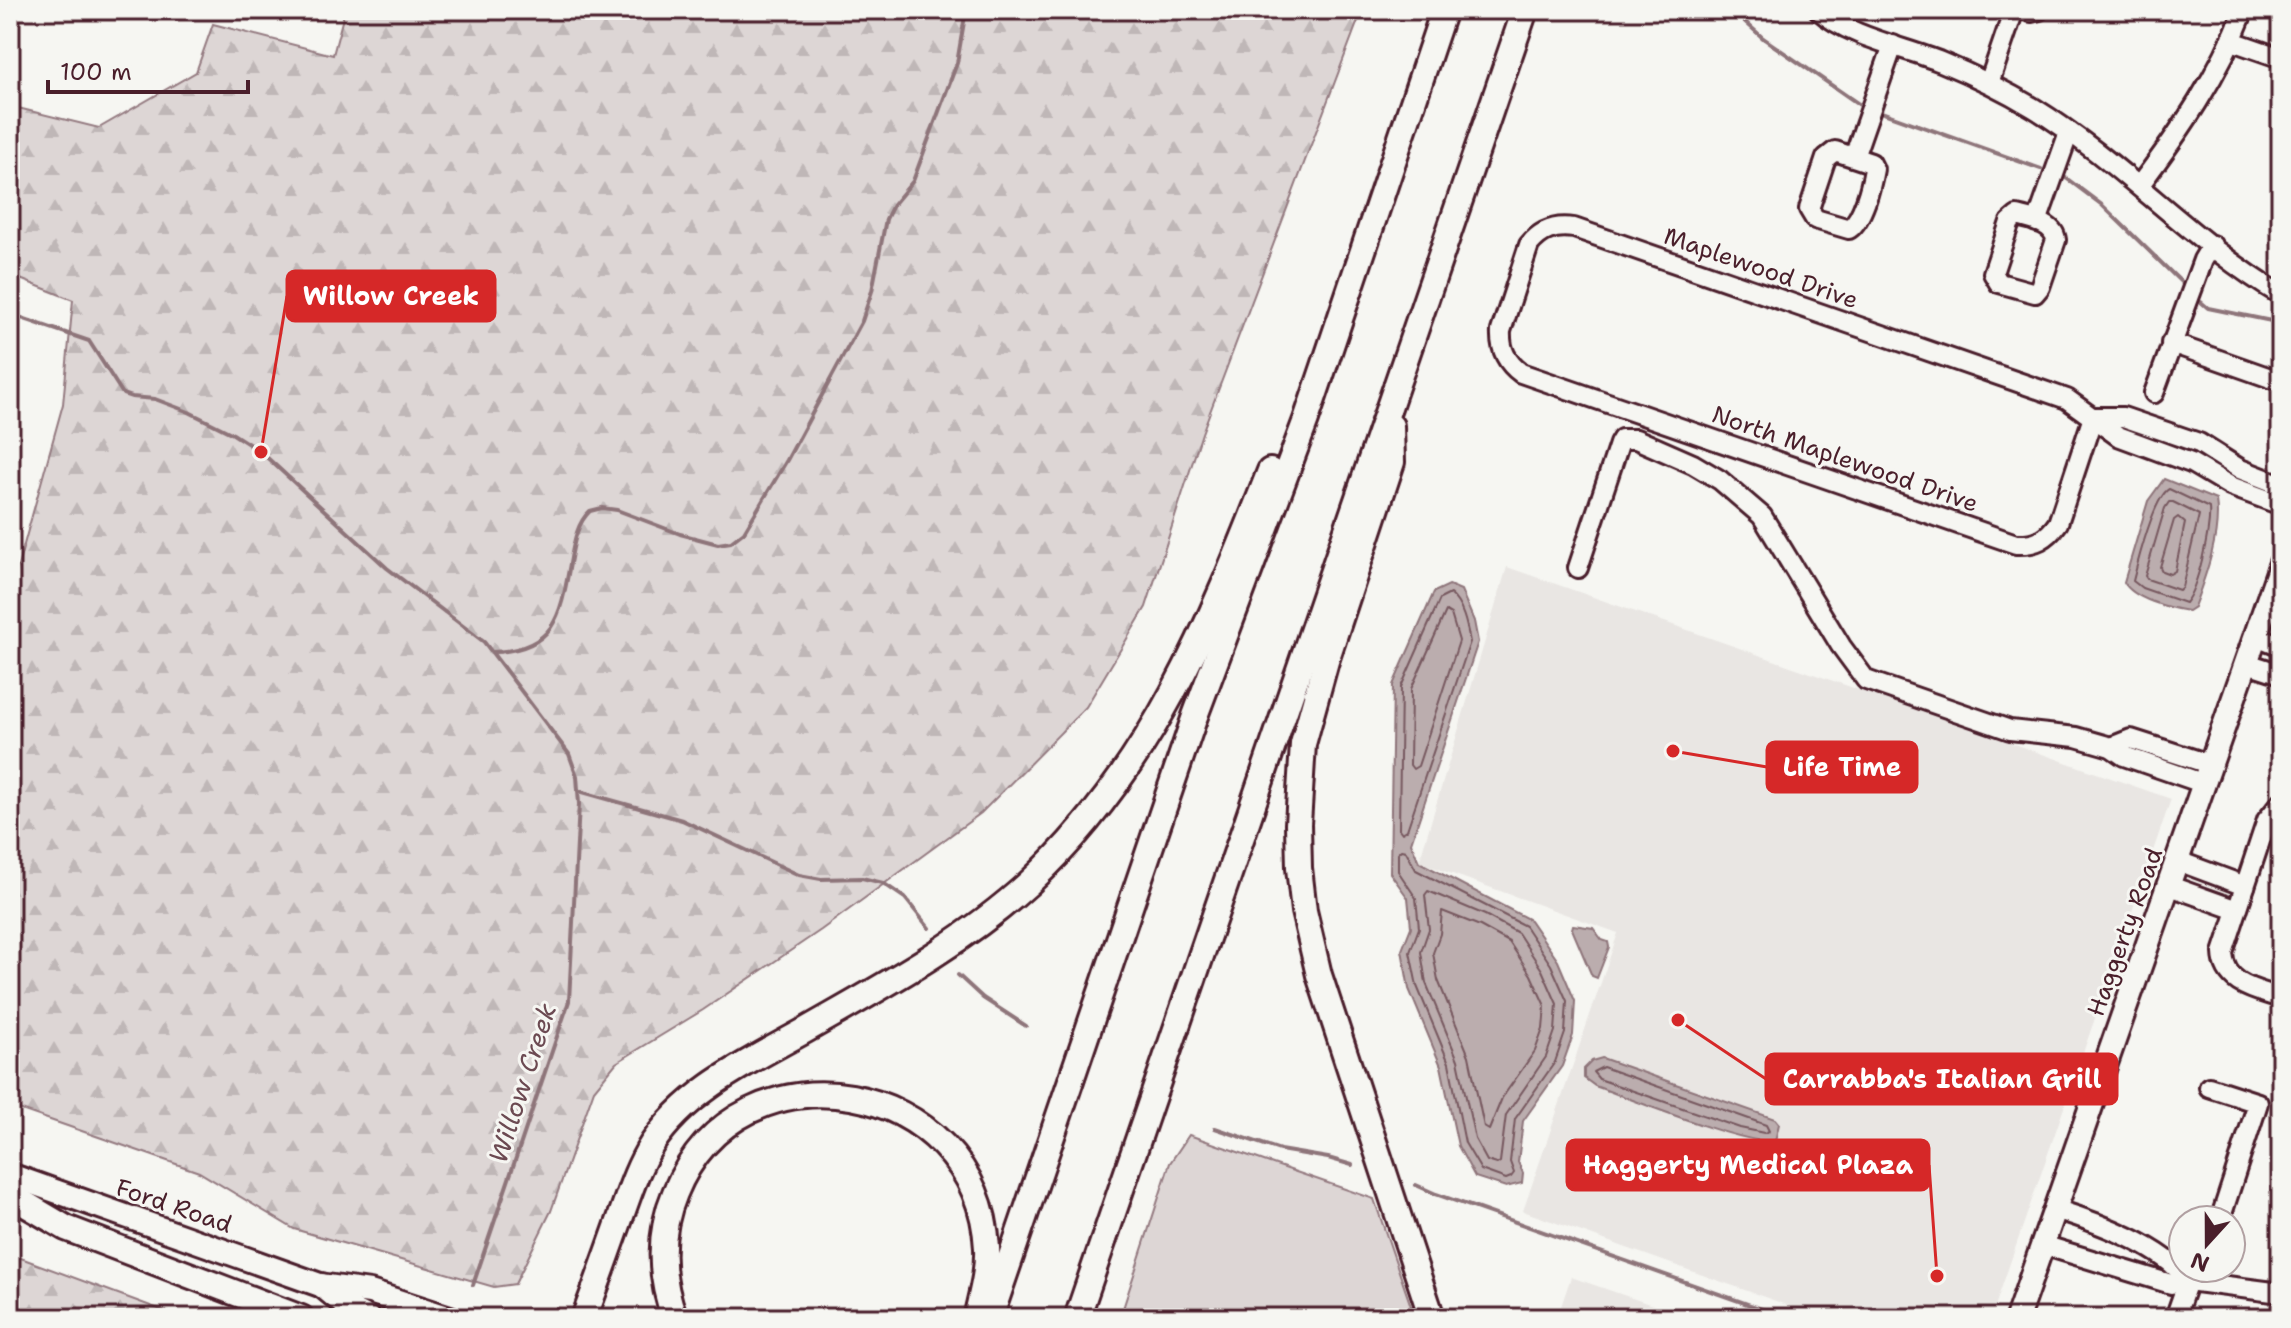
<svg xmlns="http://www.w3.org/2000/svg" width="2291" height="1328" font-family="'Shantell Sans',sans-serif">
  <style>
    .built { fill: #e9e6e3 }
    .green { fill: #ddd6d5; stroke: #947a80; stroke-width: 2 }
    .forest { fill: url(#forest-firs); stroke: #947a80; stroke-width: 2 }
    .water { fill: #bbadae; stroke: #8e747a; stroke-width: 2 }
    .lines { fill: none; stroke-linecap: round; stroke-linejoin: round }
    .shore { stroke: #77585f; stroke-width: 2 }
    .stream { stroke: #8e747a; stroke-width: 4 }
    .minor-casing { stroke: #4a1f2b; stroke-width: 24 }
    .major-casing { stroke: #4a1f2b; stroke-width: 28 }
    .highway-casing { stroke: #4a1f2b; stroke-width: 30 }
    .minor { stroke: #f6f6f2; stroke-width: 18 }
    .major { stroke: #f6f6f2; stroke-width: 22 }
    .highway { stroke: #f6f6f2; stroke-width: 24 }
    .labels { text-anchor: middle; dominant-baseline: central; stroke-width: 6; stroke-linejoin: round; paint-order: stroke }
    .street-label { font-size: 24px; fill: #4a1f2b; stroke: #f6f6f2 }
    .water-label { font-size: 26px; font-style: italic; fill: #6c4a52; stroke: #f6f6f2 }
    .leader { fill: none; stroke: #d62828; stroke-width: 3 }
    .callout-dot { fill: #d62828; stroke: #f6f6f2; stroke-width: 3 }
    .callout { fill: #d62828; stroke: #d62828; stroke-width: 3 }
    .callout-label { font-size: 26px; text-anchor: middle; font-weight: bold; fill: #fff }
  </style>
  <defs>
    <pattern id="forest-firs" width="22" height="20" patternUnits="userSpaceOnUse" patternTransform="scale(2)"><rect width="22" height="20" fill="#ddd6d5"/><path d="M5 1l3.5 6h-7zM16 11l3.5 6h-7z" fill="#bfb7b7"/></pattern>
  </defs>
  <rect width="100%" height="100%" fill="#f6f6f2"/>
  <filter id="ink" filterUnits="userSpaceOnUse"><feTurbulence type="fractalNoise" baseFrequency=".0125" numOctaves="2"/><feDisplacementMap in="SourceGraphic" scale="16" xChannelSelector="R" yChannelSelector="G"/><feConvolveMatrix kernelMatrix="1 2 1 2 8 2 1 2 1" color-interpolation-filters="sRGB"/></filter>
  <g filter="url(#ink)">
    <g class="built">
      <path d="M1507,567L2171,799L1991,1318H1823L1523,1211L1618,933L1419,862Z"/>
      <path d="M1571,1277L1690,1318H1557Z"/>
    </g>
    <path class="green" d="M1189,1135L1374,1199L1415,1318H1120L1170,1163Z"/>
    <g class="forest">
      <path d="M345,10H1362L1202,433L1146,607L1086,707L981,813L821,930L703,1010L616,1063L594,1090L551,1211L515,1284L494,1287L294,1229L199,1172L10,1106V584L15,577L63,404L73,300L10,275V106L99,128L196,72L213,24L333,55Z"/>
      <path d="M10,1254L183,1318H10Z"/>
    </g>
    <g class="water">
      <path d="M2164,479L2216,500C2221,534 2206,575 2194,607L2188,611C2169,608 2133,599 2124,582L2148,501Z"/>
      <path d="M1449,585L1461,590L1474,621L1478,642L1411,843L1419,862L1530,920L1558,961L1575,1001L1573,1035L1562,1066L1523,1121L1518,1162L1523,1173L1522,1183L1506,1187L1475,1177L1458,1146L1441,1066L1409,989L1402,950L1411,927L1408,898L1390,873L1393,685L1434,592Z"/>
      <path d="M1573,925L1593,928L1602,940L1608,942L1609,947L1597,978L1592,976L1572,929Z"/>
      <path d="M1602,1058L1775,1119L1779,1124L1775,1141C1746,1146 1629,1098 1595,1086L1584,1078V1069L1592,1061Z"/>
    </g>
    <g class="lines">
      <g class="shore">
        <path d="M2169,489L2209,508C2211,528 2198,588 2185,603L2142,588L2133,581C2138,561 2154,497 2169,489Z"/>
        <path d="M2173,502L2199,515L2182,587L2179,590L2147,579L2145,576L2165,508L2169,502Z"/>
        <path d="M2178,517L2185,523L2175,571L2170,574L2162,571L2160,567L2174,520Z"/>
        <path d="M1450,594C1463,604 1467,626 1470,642L1407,830L1402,833L1399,829L1401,687L1440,599Z"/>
        <path d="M1446,611L1451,614L1459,641L1418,766L1413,769L1410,765L1411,689Z"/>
        <path d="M1401,850L1406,851L1416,870L1525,926L1551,965L1567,1001L1565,1033L1555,1062L1515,1119L1510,1162L1514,1173L1511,1177L1506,1179L1481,1170L1465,1143L1449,1063L1417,986L1410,952L1419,928L1416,898L1398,871V853Z"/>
        <path d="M1428,891L1485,915L1518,933L1542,970L1557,1004L1555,1031L1546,1057L1506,1115L1500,1162L1497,1164L1487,1161L1475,1139L1458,1060L1426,983L1421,952L1429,929L1425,895Z"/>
        <path d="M1442,911L1480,926L1509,942L1531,975L1545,1006L1543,1029L1535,1051L1502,1098L1489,1130L1484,1127L1469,1056L1438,980L1433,953L1440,934Z"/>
        <path d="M1603,1067L1766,1125L1769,1131L1764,1133L1740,1128L1599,1079L1593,1072Z"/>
      </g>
      <g class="stream">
        <path d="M1732,10L1763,38L1860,105"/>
        <path d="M1881,112L2041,169"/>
        <path d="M2066,178L2102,205L2182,283"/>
        <path d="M2201,302L2208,308L2281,323"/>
        <path d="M10,314L89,341L123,394L132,397L155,399L189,412L233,434L261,452L387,568L484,642L569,754L577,776L579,804L569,1001L473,1285"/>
        <path d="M493,652C558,650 561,612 571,558C574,542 577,523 590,511L602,508L617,510L680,534L718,544L731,542L744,532L787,460L862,321L872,291L886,219L893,205L913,181L957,63L966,10"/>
        <path d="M579,791L682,820L799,875L821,879L862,878L883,883L905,898L929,928"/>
        <path d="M958,975L983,998L1026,1026"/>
        <path d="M1215,1128L1280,1150L1328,1158L1352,1165"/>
        <path d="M1416,1185L1436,1194L1787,1318"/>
      </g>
      <g class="minor-casing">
        <g id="minor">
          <path d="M1819,10C1849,37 1904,47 1941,62C1973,75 2004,90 2034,108C2122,162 2193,243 2281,295"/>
          <path d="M2024,10L2031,12L2039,10"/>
          <path d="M2232,41L2281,58"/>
          <path d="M1989,83L2014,10"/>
          <path d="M1835,151L1871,163L1874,169C1871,186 1863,219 1849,229L1815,219L1809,209L1826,158Z"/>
          <path d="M1854,157L1893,45"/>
          <path d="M2139,186C2181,130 2219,75 2244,10"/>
          <path d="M2017,216C2032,220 2054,223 2056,240L2040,287L2035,293L1999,283L1993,273L2010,222Z"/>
          <path d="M2037,222L2069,132"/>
          <path d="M2171,343L2279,381"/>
          <path d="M2154,393L2203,260L2212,245"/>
          <path d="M2093,417L2058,523C2047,539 2035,545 2016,544L1521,373C1506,362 1500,349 1501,331L1529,245C1541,230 1555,225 1574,228L2067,399L2118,436L2191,463L2230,486L2281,505"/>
          <path d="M2093,417H2123L2199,443L2240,469L2281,485"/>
          <path d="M1578,568L1619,444L1622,439H1636L1693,464L1720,480L1762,516L1841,646L1866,680L2010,730L2076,737L2111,747L2124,756L2205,784"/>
          <path d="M2256,636L2281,646"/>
          <path d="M2247,663L2281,674"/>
          <path d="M2111,747L2131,739L2212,765"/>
          <path d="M2281,803L2267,820L2223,953C2224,985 2256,990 2281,998"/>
          <path d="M2178,861L2245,886"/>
          <path d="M2170,886L2237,910"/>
          <path d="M2209,1087L2258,1103L2220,1220"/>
          <path d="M2055,1209C2096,1222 2164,1246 2188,1281"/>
          <path d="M2043,1245L2171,1284L2188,1281L2281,1293"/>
          <path d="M2175,1318L2188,1281"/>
        </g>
      </g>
      <g class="major-casing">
        <g id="major">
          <path d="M10,1175L320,1285L370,1292L450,1318"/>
          <path d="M321,1285L350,1309L368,1318"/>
          <path d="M2017,1318L2281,563"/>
        </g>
      </g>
      <g class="highway-casing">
        <g id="highway">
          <path d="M1391,426L1392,462L1326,661L1303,744L1298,824L1299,868L1304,911L1319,975L1432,1318"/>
          <path d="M10,1195L66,1228L301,1318"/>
          <path d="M584,1318C597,1284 609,1250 621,1216C630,1191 638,1166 652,1144C688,1089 751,1061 806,1030C883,986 962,944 1028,884C1152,769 1210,624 1270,471"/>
          <path d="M675,1318C659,1278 658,1233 675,1193C740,1034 978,1078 987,1248C988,1271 982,1292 977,1314"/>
          <path d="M990,1318L1195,716L1306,420L1444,10"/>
          <path d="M1077,1318L1525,10"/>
        </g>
      </g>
      <use href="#minor" class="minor"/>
      <use href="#major" class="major"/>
      <use href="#highway" class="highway"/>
    </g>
  </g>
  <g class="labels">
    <g class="street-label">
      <text transform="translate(1761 268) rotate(19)">Maplewood Drive</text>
      <text transform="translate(1845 459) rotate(19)">North Maplewood Drive</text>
      <text transform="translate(2125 932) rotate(-70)">Haggerty Road</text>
      <text transform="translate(174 1206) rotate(19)">Ford Road</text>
    </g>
    <g class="water-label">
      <text transform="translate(522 1083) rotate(-72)">Willow Creek</text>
    </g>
  </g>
  <path class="leader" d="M261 452L287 296M1673 751L1767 767M1678 1020L1766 1079M1937 1276L1929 1165"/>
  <g class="callout-dot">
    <circle cx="261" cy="452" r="8"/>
    <circle cx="1673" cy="751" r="8"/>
    <circle cx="1678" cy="1020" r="8"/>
    <circle cx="1937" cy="1276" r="8"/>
  </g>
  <g class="callout">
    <rect x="287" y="271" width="208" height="50" rx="8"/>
    <rect x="1767" y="742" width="150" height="50" rx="8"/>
    <rect x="1766" y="1054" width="351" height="50" rx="8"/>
    <rect x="1567" y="1140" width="362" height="50" rx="8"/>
  </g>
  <g class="callout-label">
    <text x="391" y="305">Willow Creek</text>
    <text x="1842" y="776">Life Time</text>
    <text x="1942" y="1088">Carrabba's Italian Grill</text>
    <text x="1748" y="1174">Haggerty Medical Plaza</text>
  </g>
  <rect width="2291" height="1328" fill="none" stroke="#f6f6f2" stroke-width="40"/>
  <rect x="20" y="20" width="2251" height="1288" fill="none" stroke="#4a1f2b" stroke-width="3" filter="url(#ink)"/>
  <g transform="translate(2207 1244) rotate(201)"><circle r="38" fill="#f6f6f2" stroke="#b1a0a2" stroke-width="2"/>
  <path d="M0-6L14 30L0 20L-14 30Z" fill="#4a1f2b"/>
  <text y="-12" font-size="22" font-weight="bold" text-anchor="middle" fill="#4a1f2b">N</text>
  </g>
  <path d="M48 80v12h200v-12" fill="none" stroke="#4a1f2b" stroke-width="4"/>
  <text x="60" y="80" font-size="24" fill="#4a1f2b" stroke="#f6f6f2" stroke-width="6" paint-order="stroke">100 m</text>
</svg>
